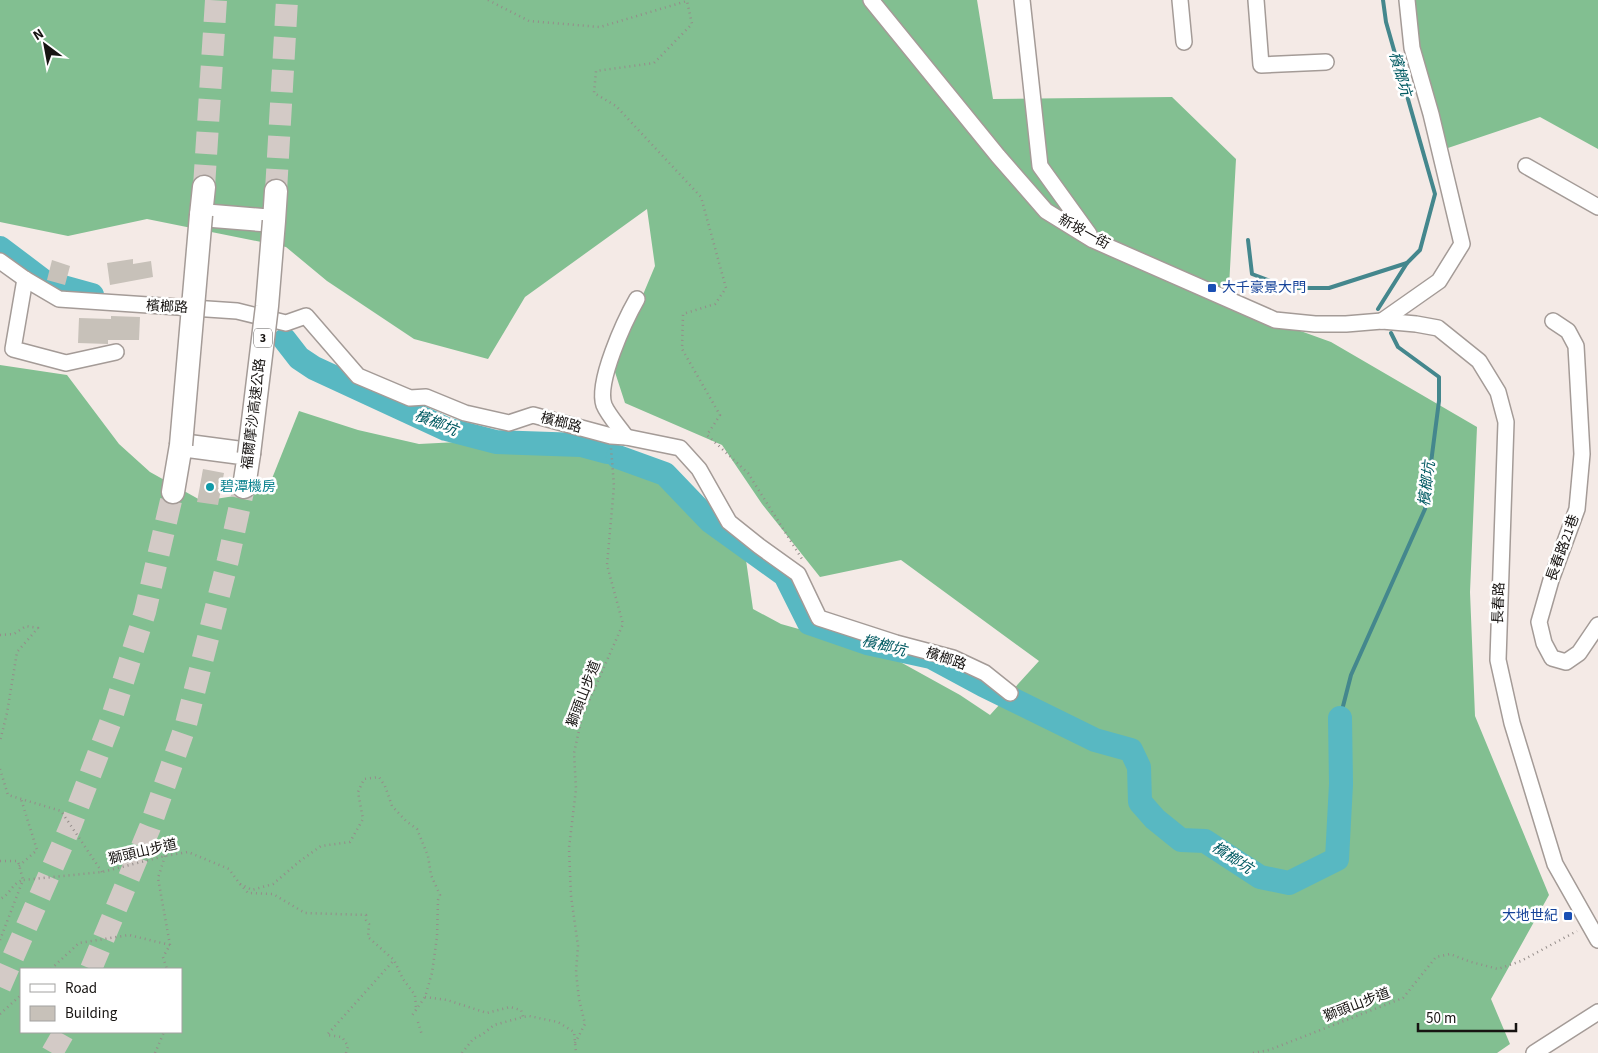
<svg xmlns="http://www.w3.org/2000/svg" width="1598" height="1053" font-family="'Source Sans 3','Noto Sans TC',sans-serif">
  <style>
    .forest { fill: #82bf91; fill-rule: evenodd }
    .lines { fill: none; stroke-linecap: round; stroke-linejoin: round }
    .stream { stroke: #44878d; stroke-width: 4 }
    .river { stroke: #58b8c2; stroke-width: 24 }
    .building { fill: #c7c1b9 }
    .highway-tunnel { stroke: #d3cac6; stroke-width: 22; stroke-dasharray: 22 11; stroke-linecap: butt }
    .minor-casing { stroke: #a49b97; stroke-width: 18 }
    .highway-casing { stroke: #a49b97; stroke-width: 25 }
    .path { stroke: #948d8a; stroke-width: 2.5; stroke-dasharray: 1 4; stroke-linecap: butt }
    .minor { stroke: #fff; stroke-width: 15 }
    .highway { stroke: #fff; stroke-width: 22 }
    .highway-bridge-casing { stroke: #a49b97; stroke-width: 25; stroke-linecap: butt }
    .highway-bridge { stroke: #fff; stroke-width: 22 }
    .transit-dot { fill: #1a4fb4; stroke: #fff; stroke-width: 2 }
    .culture-dot { fill: #0f9aa8; stroke: #fff; stroke-width: 2 }
    .labels { text-anchor: middle; dominant-baseline: central; stroke-width: 5; stroke-linejoin: round; paint-order: stroke }
    .shield { fill: #fff; stroke: #5d5a59; stroke-width: 1 }
    .shield-label { font-size: 12px; font-weight: bold; fill: #171412 }
    .street-label { font-size: 14px; fill: #171412; stroke: #fff }
    .transit-label { font-size: 14px; fill: #164399; stroke: #fff; text-anchor: start }
    .culture-label { font-size: 14px; fill: #0d838f; stroke: #fff; text-anchor: start }
    .water-label { font-size: 15px; font-style: italic; fill: #015a62; stroke: #fff }
  </style>
  <rect width="100%" height="100%" fill="#f4eae6"/>
  <g class="forest">
    <path d="M0,0H977L993,99L1172,97L1236,159L1228,305L1331,342L1477,427L1470,592L1475,716L1549,895L1491,999L1510,1044L1497,1053H0V365L67,375L119,444L150,472L202,501L267,491L299,411L358,430L419,444L497,440L639,453L745,553L753,609L781,624L884,653L960,695L990,715L1039,661L901,560L820,577L762,504L722,445L625,403L613,366L655,266L647,209L525,297L488,359L414,339L327,281L286,247L147,219L68,236L0,222ZM21,969H181V1032H21Z"/>
    <path d="M1415,0H1598V149L1540,117L1436,152L1416,76Z"/>
  </g>
  <g class="lines">
    <g class="stream">
      <path d="M1248,240L1252,274L1289,288H1329L1407,263"/>
      <path d="M1378,309L1407,263L1420,250L1435,194L1386,22L1383,0"/>
      <path d="M1340,718L1351,675L1425,509L1439,401V377L1398,347L1391,333"/>
    </g>
    <g class="river">
      <path d="M0,248L45,282L92,295"/>
      <path d="M285,340L299,358L314,368L446,429L496,442L581,445L607,452"/>
      <path d="M618,457L665,474L710,521L785,575L809,623L867,643L931,657L983,685L1095,740L1131,750L1139,767L1140,802L1155,819L1181,840L1205,841L1260,877L1289,883L1337,859L1341,784L1340,718"/>
    </g>
  </g>
  <g class="building">
    <path d="M133,259V264L151,261L153,277L110,285L107,263Z"/>
    <path d="M52,260L70,266L65,285L47,280Z"/>
    <path d="M111,316L140,317L139,340H108V344L78,343L79,318L111,319Z"/>
    <path d="M203,469L224,473L218,505L197,502Z"/>
  </g>
  <g class="lines">
    <g class="highway-tunnel">
      <path d="M204,187L216,0"/>
      <path d="M276,191L287,0"/>
      <path d="M91,969L150,827L186,724L228,560L244,487"/>
      <path d="M0,987L71,825L110,723L145,612L173,492"/>
      <path d="M52,1053L64,1032"/>
    </g>
    <g class="minor-casing">
      <g id="minor">
        <path d="M871,0L998,156L1046,211L1093,240L1275,320L1315,324H1346L1382,321L1416,324L1438,328L1479,361L1498,392L1506,422L1498,660L1512,723L1555,864L1598,940"/>
        <path d="M1022,0L1040,166L1089,234"/>
        <path d="M1180,0L1184,42"/>
        <path d="M1256,0L1261,65L1326,62"/>
        <path d="M1526,166L1598,207"/>
        <path d="M0,261L25,279L59,299L237,311L286,323L306,316L358,376L410,398L426,397L465,413L509,423L533,415L611,436L626,437L680,448L699,469L729,522L759,546L798,574L819,618L896,643L953,658L985,673L1010,693"/>
        <path d="M25,279L13,349L66,363L116,352"/>
        <path d="M1382,321L1439,281L1462,244L1431,114L1412,48L1407,0"/>
        <path d="M1553,321L1568,331L1576,346L1582,454L1577,509L1551,580L1539,622L1544,643L1552,658L1566,662L1579,653L1598,625"/>
        <path d="M626,437C620,428 608,415 604,405C596,382 625,320 637,299"/>
        <path d="M1534,1053L1598,1012"/>
      </g>
    </g>
    <g class="highway-casing">
      <g id="highway">
        <path d="M204,187L201,215L274,221L276,191"/>
        <path d="M173,492L181,445L249,454L244,487"/>
      </g>
    </g>
    <g class="path">
      <path d="M488,0L529,21L600,27L687,1L692,24L654,63L596,71L594,93L616,106L701,197L726,288L715,304L683,314L682,349L720,415L707,435L748,473L802,559"/>
      <path d="M0,635L14,634L26,626L38,628L17,652L7,713L0,741"/>
      <path d="M0,769L8,795L61,811L102,872"/>
      <path d="M165,856L158,878L170,945"/>
      <path d="M0,861H18L23,880C12,883 10,895 0,899"/>
      <path d="M19,866L37,850L21,799"/>
      <path d="M240,884L252,890L273,884L300,861L321,846L350,842L363,819L358,792L364,779L379,777L385,786L392,806L406,821L417,829L428,856L431,875L440,895L438,900L437,937L432,973L425,997L411,1017"/>
      <path d="M0,940L23,880L102,872L165,856L188,852L229,869L239,883L248,893L273,894L305,913L366,915V920L369,924L368,937L394,960L403,979L415,995L416,1008"/>
      <path d="M51,969L79,943L129,935L170,945L163,957L167,969"/>
      <path d="M425,997L447,1000L487,1013L510,1007L521,1010L523,1017"/>
      <path d="M0,1014L21,995"/>
      <path d="M418,1022L422,1035"/>
      <path d="M575,1043L585,1024L579,999L576,972L578,946L571,896L569,848L576,789L574,753L582,717L623,624L607,565L614,486L611,448"/>
      <path d="M155,1053L164,1032"/>
      <path d="M346,1053L348,1046L342,1037L327,1035L394,960"/>
      <path d="M462,1053L473,1039L483,1034L494,1025L523,1017L529,1016L558,1022L574,1032L576,1053"/>
      <path d="M1253,1053L1269,1050L1403,998L1436,957L1450,954L1471,962L1498,969L1521,961L1577,931"/>
    </g>
    <use href="#minor" class="minor"/>
    <use href="#highway" class="highway"/>
    <g class="highway-bridge-casing">
      <g id="highway-bridge">
        <path d="M181,445L201,215"/>
        <path d="M249,454L267,306L274,221"/>
      </g>
    </g>
    <use href="#highway-bridge" class="highway-bridge"/>
  </g>
  <g class="transit-dot">
    <rect x="1207" y="283" width="10" height="10" rx="2.5"/>
    <rect x="1563" y="911" width="10" height="10" rx="2.5"/>
  </g>
  <circle class="culture-dot" cx="210" cy="487" r="5"/>
  <g class="labels">
    <rect class="shield" x="254" y="328.5" width="18" height="19" rx="4"/>
    <g class="shield-label">
      <text x="263" y="338">3</text>
    </g>
    <g class="street-label">
      <text transform="translate(1084 232) rotate(29)">新坡一街</text>
      <text transform="translate(167 307) rotate(3)">檳榔路</text>
      <text transform="translate(254 414) rotate(-83)">福爾摩沙高速公路</text>
      <text transform="translate(561 423) rotate(15)">檳榔路</text>
      <text transform="translate(1563 548) rotate(-70)">長春路21巷</text>
      <text transform="translate(1499 603) rotate(-88)">長春路</text>
      <text transform="translate(946 659) rotate(19)">檳榔路</text>
      <text transform="translate(584 694) rotate(-69)">獅頭山步道</text>
      <text transform="translate(143 852) rotate(-13)">獅頭山步道</text>
      <text transform="translate(1357 1005) rotate(-21)">獅頭山步道</text>
    </g>
    <g class="transit-label">
      <text x="1222" y="288">大千豪景大門</text>
      <text x="1558" y="916" text-anchor="end">大地世紀</text>
    </g>
    <g class="culture-label">
      <text x="220" y="487">碧潭機房</text>
    </g>
    <g class="water-label">
      <text transform="translate(1400 74) rotate(74)">檳榔坑</text>
      <text transform="translate(436 423) rotate(22)">檳榔坑</text>
      <text transform="translate(1427 484) rotate(-83)">檳榔坑</text>
      <text transform="translate(884 646) rotate(14)">檳榔坑</text>
      <text transform="translate(1232 858) rotate(33)">檳榔坑</text>
    </g>
  </g>
  <rect x="20" y="968" width="162" height="65" fill="#ffffff" stroke="#a2a1a0"/>
  <rect x="30" y="984" width="25" height="8" fill="#ffffff" stroke="#a2a1a0"/>
  <text x="65" y="993" font-size="15" fill="#171412">Road</text>
  <rect x="30" y="1006" width="25" height="15" fill="#c7c1b9" stroke="#a2a1a0"/>
  <text x="65" y="1018" font-size="15" fill="#171412">Building</text>
  <g transform="translate(45 45) rotate(328)" stroke="#ffffff" stroke-width="4" paint-order="stroke">
  <path d="M0-4L9 19L0 12L-9 19Z" fill="#171412"/>
  <text y="-8" font-size="14" font-weight="bold" text-anchor="middle" fill="#171412">N</text>
  </g>
  <path d="M1418 1023v8h98v-8" fill="none" stroke="#171412" stroke-width="2.5"/>
  <text x="1426" y="1023" font-size="15" fill="#171412" stroke="#ffffff" stroke-width="4" paint-order="stroke">50 m</text>
</svg>
